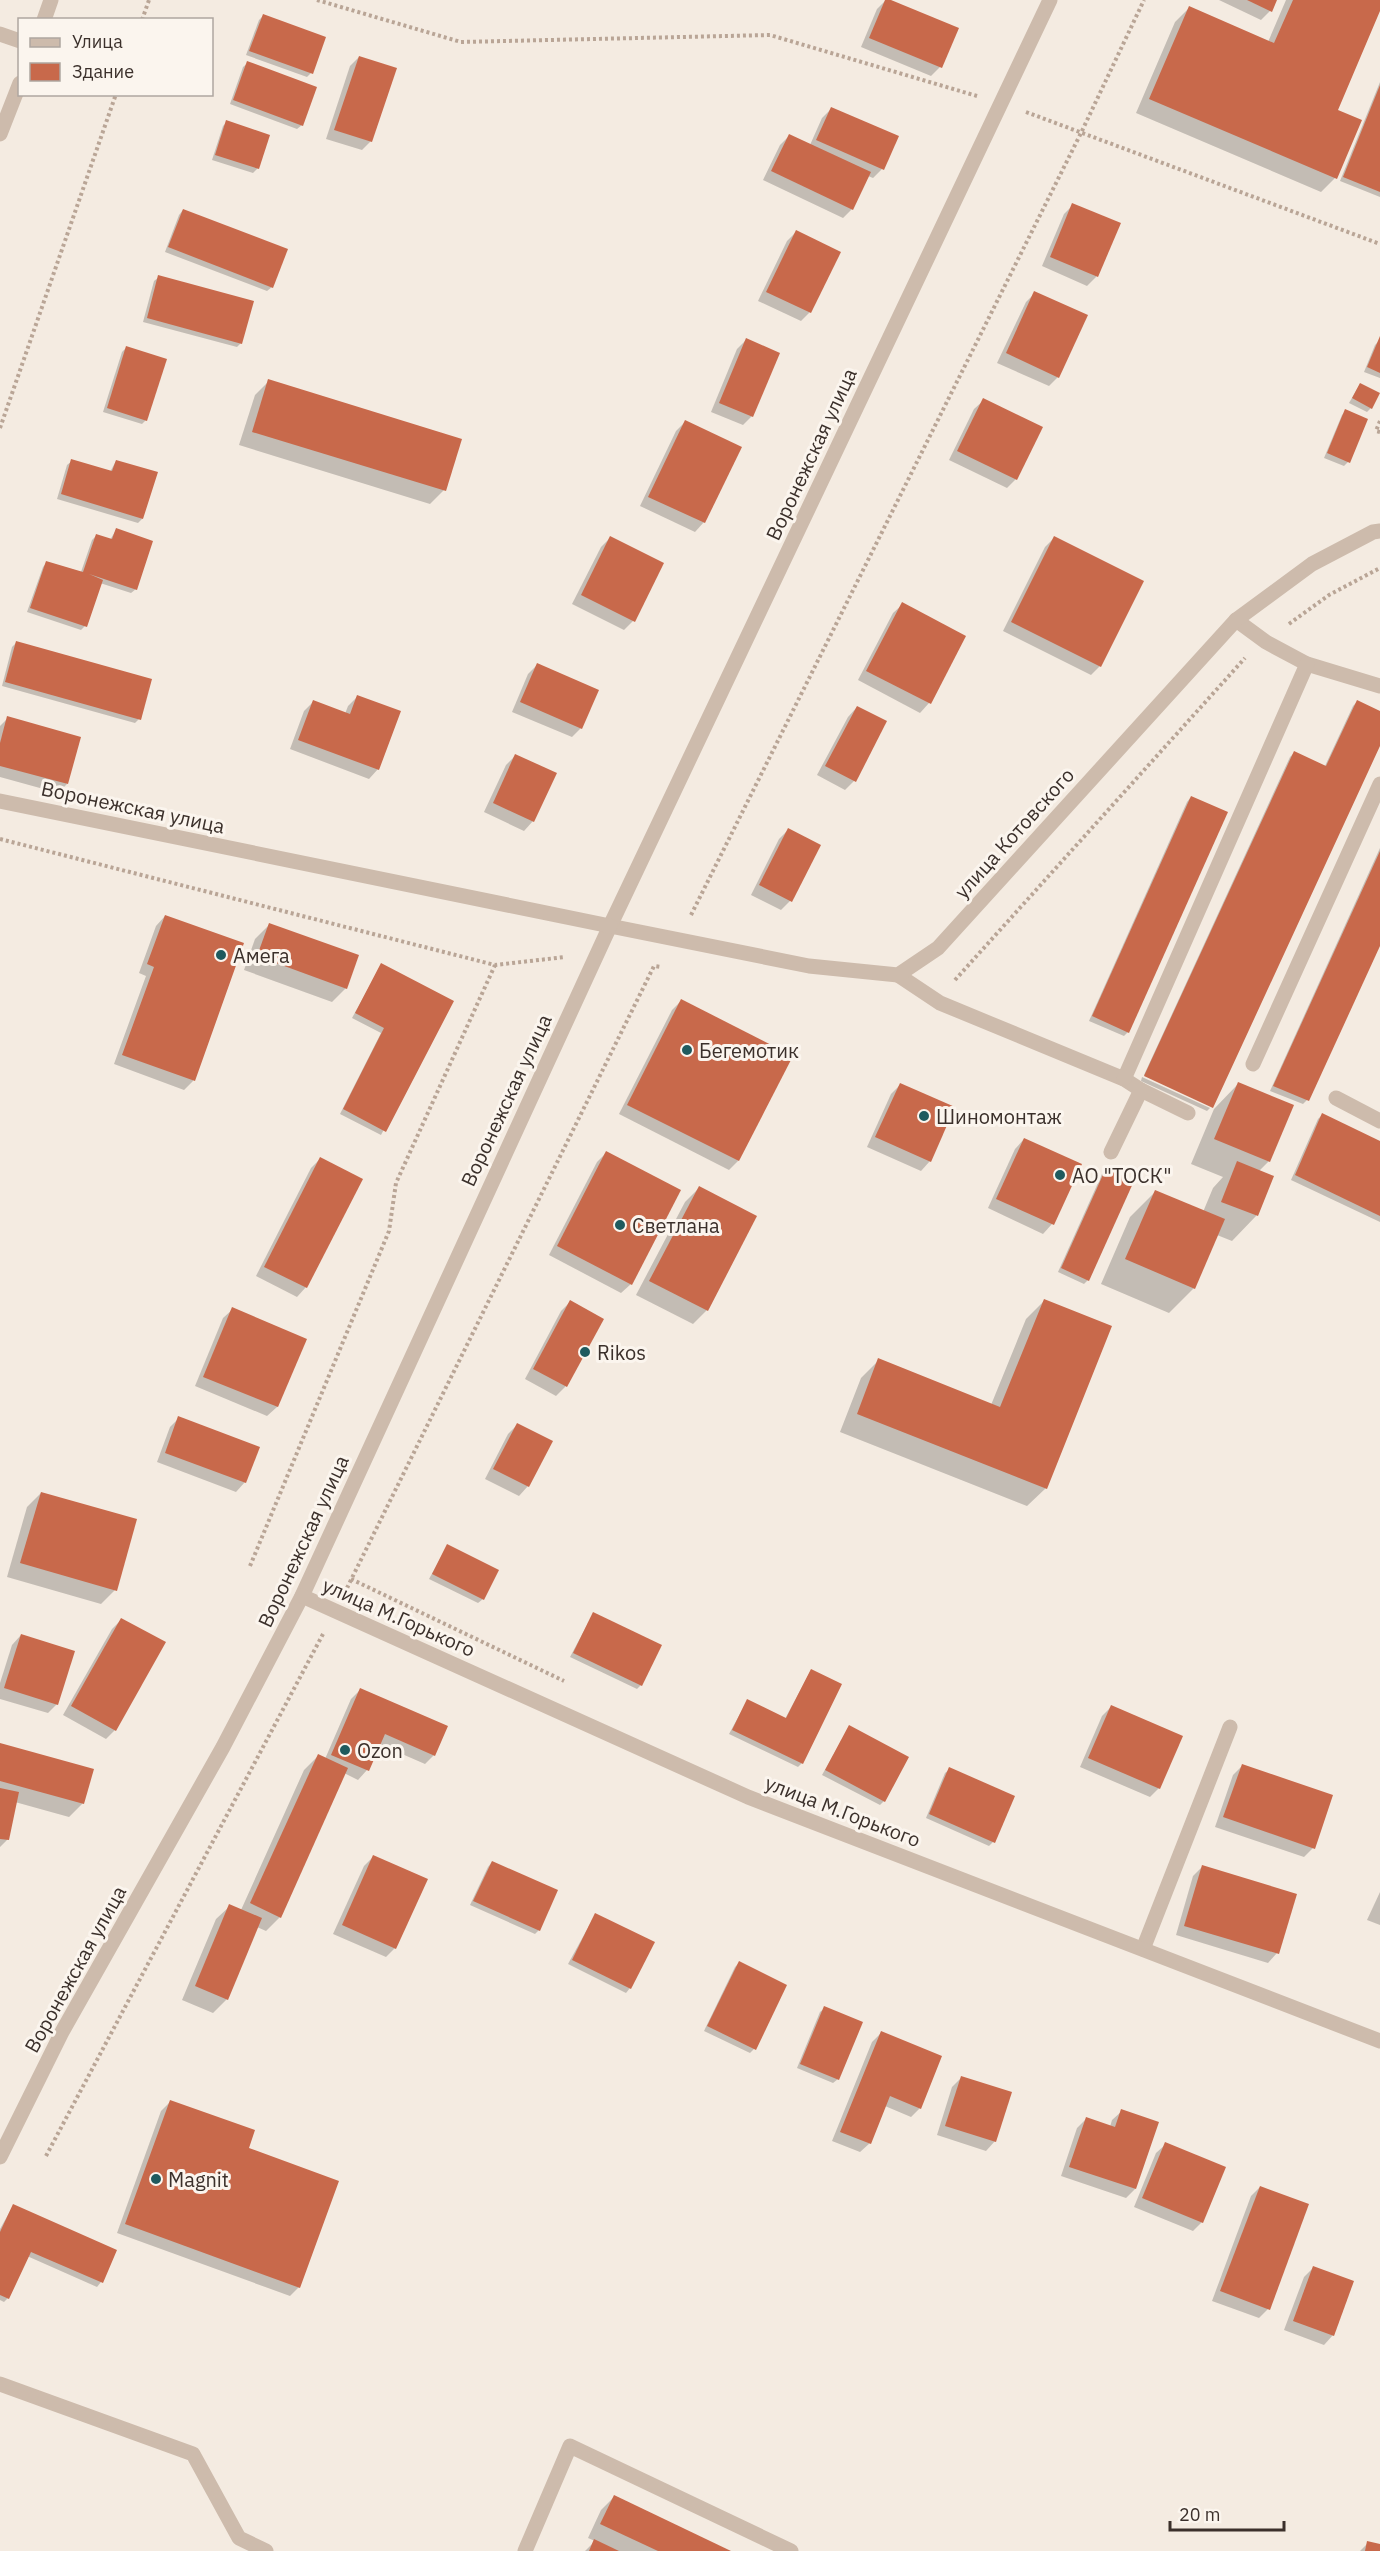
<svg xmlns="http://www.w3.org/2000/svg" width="1380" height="2551" font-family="'IBM Plex Sans',sans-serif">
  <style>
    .shadow { fill: #0003 }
    .building { fill: #c8694b }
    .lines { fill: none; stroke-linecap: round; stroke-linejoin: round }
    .path { stroke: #b9a596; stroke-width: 4; stroke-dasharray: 3 3; stroke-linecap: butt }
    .service { stroke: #cdbbac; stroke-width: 15 }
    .minor { stroke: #cdbbac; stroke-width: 15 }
    .tertiary { stroke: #cdbbac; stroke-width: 15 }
    .poi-dot { fill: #1f5a5e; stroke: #fbf5ee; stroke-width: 2 }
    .labels { text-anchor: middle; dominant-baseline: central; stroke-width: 6; stroke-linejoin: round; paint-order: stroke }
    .street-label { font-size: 20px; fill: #3b302b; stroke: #fbf5ee }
    .poi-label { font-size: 20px; fill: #3b302b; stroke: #fbf5ee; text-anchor: start }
  </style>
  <rect width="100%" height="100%" fill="#f4ebe1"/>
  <g class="shadow">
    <path d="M886,0L940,67L931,76L861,47L877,9Z"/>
    <path d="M1219,0H1276L1270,11L1261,20Z"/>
    <path d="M1286,0H1380V8L1336,111L1335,178L1321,192L1136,113L1175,22L1189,8L1268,42Z"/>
    <path d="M263,16L311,73L307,77L246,55L259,20Z"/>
    <path d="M359,57L371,141L362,150L326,139L350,66Z"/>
    <path d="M248,63L302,125L297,129L230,104L243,67Z"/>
    <path d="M1380,82V197L1340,181Z"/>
    <path d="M831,109L882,169L873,178L868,176L852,209L843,218L763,180L780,145L789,136L810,145L822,118Z"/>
    <path d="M227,122L258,168L253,173L212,160L223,126Z"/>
    <path d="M1073,205L1119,224L1096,277L1087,286L1042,266L1064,214Z"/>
    <path d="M183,210L272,287L267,291L165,252L179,215Z"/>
    <path d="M796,232L810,312L801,321L758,301L787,241Z"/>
    <path d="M159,277L241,343L237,347L143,322L154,281Z"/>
    <path d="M1035,293L1058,377L1049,386L997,363L1026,302Z"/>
    <path d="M746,340L752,416L743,425L711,412L737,349Z"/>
    <path d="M1379,341L1380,342V378L1364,372L1375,345Z"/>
    <path d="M126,348L146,420L142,424L103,412L122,352Z"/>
    <path d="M269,381L444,490L430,504L239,445L255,395Z"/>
    <path d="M1360,384L1371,408L1367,412L1349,403Z"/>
    <path d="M984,400L1016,479L1007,488L949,460L974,409Z"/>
    <path d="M1346,411L1348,462L1344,466L1324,458L1342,415Z"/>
    <path d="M685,422L704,522L695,532L640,506L676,431Z"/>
    <path d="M72,461L110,472L116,461L142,519L138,523L57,499L67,465Z"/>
    <path d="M116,530L136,589L131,593L100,583L85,626L81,630L27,612L43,567L47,562L81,572L92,540L96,536L110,540Z"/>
    <path d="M610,538L633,621L624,630L572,604L601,547Z"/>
    <path d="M1054,538L1100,666L1091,675L1003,631L1045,547Z"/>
    <path d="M903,604L964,636L929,703L920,713L858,680L893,613Z"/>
    <path d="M16,643L139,719L135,723L2,686L12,647Z"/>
    <path d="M537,665L581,728L572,737L512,712L528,674Z"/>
    <path d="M357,697L378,769L369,779L290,749L304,711L313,702L345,714L348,706Z"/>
    <path d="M1357,702L1380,712V742L1212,1106L1144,1075L1290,757L1294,753L1325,766L1353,706Z"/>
    <path d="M857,707L854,781L845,790L817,775L848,717Z"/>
    <path d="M8,718L67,784L58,793L0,777V726Z"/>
    <path d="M515,756L555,774L533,821L524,831L484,812L506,765Z"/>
    <path d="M1191,797L1128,1032L1124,1036L1089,1021L1187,802Z"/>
    <path d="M788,830L790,901L781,910L751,895L779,839Z"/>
    <path d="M1380,848V943L1307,1100L1303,1104L1270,1091Z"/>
    <path d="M165,916L242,944L193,1081L184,1090L114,1064L146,976L139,973L156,926Z"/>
    <path d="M269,925L346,988L332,1002L244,970L255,939Z"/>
    <path d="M381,965L452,1001L381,1135L340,1114L381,1033L352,1018Z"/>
    <path d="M681,1001L738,1161L729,1170L619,1114L672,1010Z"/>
    <path d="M1142,1077L1210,1108L1207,1111L1141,1081Z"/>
    <path d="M1238,1084L1269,1161L1259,1171L1272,1176L1256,1216L1232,1241L1217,1235L1194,1288L1169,1313L1101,1284L1130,1217L1155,1192L1203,1212L1213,1188L1223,1177L1191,1164L1214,1109Z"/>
    <path d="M900,1085L930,1161L921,1171L867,1147L891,1094Z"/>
    <path d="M1322,1115L1380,1143V1222L1291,1180L1318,1119Z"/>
    <path d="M1024,1139L1080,1165L1052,1224L1043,1234L988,1208L1015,1149Z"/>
    <path d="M606,1153L631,1284L621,1293L549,1255L597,1162Z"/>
    <path d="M320,1159L306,1287L297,1297L256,1276L311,1168Z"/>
    <path d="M1106,1170L1088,1280L1084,1284L1058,1272L1102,1174Z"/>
    <path d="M699,1188L707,1310L693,1324L636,1295L685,1202Z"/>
    <path d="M1044,1301L1046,1488L1027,1506L840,1432L861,1378L879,1360L991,1405L1026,1319Z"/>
    <path d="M570,1302L602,1319L565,1387L556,1396L525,1379L561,1311Z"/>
    <path d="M233,1309L305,1339L277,1407L267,1416L195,1386L223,1318Z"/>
    <path d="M179,1418L245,1482L236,1492L157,1462L170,1427Z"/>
    <path d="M517,1425L528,1486L519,1496L485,1479L508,1434Z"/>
    <path d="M41,1493L115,1590L101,1604L7,1577L27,1507Z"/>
    <path d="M447,1546L483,1599L478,1603L429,1579Z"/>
    <path d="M593,1614L641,1685L637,1689L570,1657Z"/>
    <path d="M121,1620L115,1730L106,1739L63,1715L112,1629Z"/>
    <path d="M21,1635L57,1704L48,1713L0,1699V1683L12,1645Z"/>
    <path d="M811,1670L802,1763L798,1767L729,1734L747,1701L785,1719Z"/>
    <path d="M361,1689L434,1755L425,1764L379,1744L367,1770L358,1780L344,1773L280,1917L266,1931L257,1927L227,1999L213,2013L182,2000L216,1919L230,1906L241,1910L304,1770L318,1756L325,1759L351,1699Z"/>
    <path d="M1111,1707L1159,1788L1150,1797L1080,1767L1102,1716Z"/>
    <path d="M849,1727L884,1801L880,1805L822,1775Z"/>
    <path d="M0,1744L83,1803L69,1817L15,1802L7,1840L0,1847Z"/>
    <path d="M1242,1766L1313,1848L1304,1857L1215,1827L1233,1775Z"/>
    <path d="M950,1769L993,1842L989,1846L926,1818L945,1773Z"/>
    <path d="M374,1856L395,1948L386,1957L333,1934L364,1866Z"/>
    <path d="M492,1862L539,1930L535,1934L470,1905L488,1867Z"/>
    <path d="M1202,1867L1277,1953L1268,1963L1176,1935L1193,1876Z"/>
    <path d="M1380,1892V1925L1367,1920Z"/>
    <path d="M595,1915L630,1988L626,1993L568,1964Z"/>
    <path d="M739,1963L754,2049L750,2053L704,2031L735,1967Z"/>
    <path d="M825,2008L838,2079L833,2083L797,2068L820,2012Z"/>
    <path d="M881,2033L920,2108L911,2117L885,2106L870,2143L860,2152L832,2141L872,2042Z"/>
    <path d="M961,2078L995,2141L986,2151L937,2135L952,2087Z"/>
    <path d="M171,2101L247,2149L299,2287L290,2296L117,2233L161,2111Z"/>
    <path d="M1122,2111L1135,2189L1126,2198L1061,2176L1077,2128L1086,2119L1110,2127L1112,2120Z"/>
    <path d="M1166,2144L1202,2222L1193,2231L1134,2207L1156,2153Z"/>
    <path d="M1260,2187L1268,2309L1259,2318L1212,2301L1251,2196Z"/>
    <path d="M13,2206L116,2251L101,2282L97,2287L27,2256L8,2298L4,2302L0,2300V2229Z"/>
    <path d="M1313,2268L1333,2335L1324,2345L1284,2330L1304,2277Z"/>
    <path d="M615,2496L728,2551H585L595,2541L588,2538L601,2510Z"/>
    <path d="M1368,2543L1380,2545V2551H1360Z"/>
  </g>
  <g class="building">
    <path d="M885,0H891L959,28L942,68L869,38Z"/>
    <path d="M1247,0H1277L1272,12Z"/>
    <path d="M1293,0H1380V11L1338,110L1362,120L1337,179L1149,99L1189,6L1274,43Z"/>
    <path d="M263,14L326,37L313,74L249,51Z"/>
    <path d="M359,56L397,68L372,142L334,130Z"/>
    <path d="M247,61L317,87L303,126L233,100Z"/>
    <path d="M1380,85V192L1343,177Z"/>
    <path d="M831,107L899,136L884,170L816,140Z"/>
    <path d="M226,120L270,135L259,169L215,155Z"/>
    <path d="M789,134L871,172L853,210L771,171Z"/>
    <path d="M1072,203L1121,223L1098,277L1050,257Z"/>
    <path d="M183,209L288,249L273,288L168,247Z"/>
    <path d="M796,230L841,252L811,313L766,292Z"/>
    <path d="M158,275L254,301L242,344L147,318Z"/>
    <path d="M1034,291L1088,315L1059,378L1006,353Z"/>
    <path d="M1380,336V373L1367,367Z"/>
    <path d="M746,338L780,353L753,417L719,403Z"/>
    <path d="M126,346L167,359L147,421L107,408Z"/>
    <path d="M268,379L462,439L446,491L252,432Z"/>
    <path d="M1360,383L1380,393L1372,409L1352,398Z"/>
    <path d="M983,398L1043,427L1017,480L957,451Z"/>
    <path d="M1345,409L1368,419L1350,463L1327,453Z"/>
    <path d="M685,420L742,447L705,523L648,497Z"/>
    <path d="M71,459L112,471L116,460L158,472L143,519L61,494Z"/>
    <path d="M116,528L153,541L137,590L89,574L103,580L87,627L30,608L46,561L83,572L96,534L112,539Z"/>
    <path d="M610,536L664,563L635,622L581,595Z"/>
    <path d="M1054,536L1144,581L1101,667L1011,622Z"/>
    <path d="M902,602L966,636L931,704L866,671Z"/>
    <path d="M16,641L152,679L141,720L5,682Z"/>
    <path d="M537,663L599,690L582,729L520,702Z"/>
    <path d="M357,695L401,711L379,770L298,740L313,700L350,714Z"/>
    <path d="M1357,700L1380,711V746L1213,1108L1144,1076L1294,751L1326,766Z"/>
    <path d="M857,706L887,721L856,782L825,766Z"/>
    <path d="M7,716L81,737L68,784L0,766V743Z"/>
    <path d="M515,754L557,773L534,822L493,803Z"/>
    <path d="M1191,796L1228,812L1129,1033L1092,1016Z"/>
    <path d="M788,828L821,845L792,902L759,885Z"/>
    <path d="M1380,851V946L1309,1101L1273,1086Z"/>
    <path d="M165,915L244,943L195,1081L122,1055L154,967L147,964Z"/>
    <path d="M269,923L359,955L347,989L257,956Z"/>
    <path d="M381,963L454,1001L386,1132L343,1109L384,1028L355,1013Z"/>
    <path d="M681,999L793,1056L739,1161L627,1105Z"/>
    <path d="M1238,1082L1294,1105L1270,1162L1214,1139Z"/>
    <path d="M900,1083L955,1107L931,1162L875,1137Z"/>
    <path d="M1322,1113L1380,1141V1216L1295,1175Z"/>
    <path d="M1024,1138L1082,1164L1054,1225L996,1199Z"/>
    <path d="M606,1151L681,1190L632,1285L557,1246Z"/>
    <path d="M320,1157L363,1179L307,1288L264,1267Z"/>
    <path d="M1237,1161L1274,1176L1258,1216L1221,1202Z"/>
    <path d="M1106,1168L1134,1181L1089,1281L1061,1268Z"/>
    <path d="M699,1186L757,1216L708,1311L649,1281Z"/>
    <path d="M1155,1190L1225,1219L1195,1289L1125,1259Z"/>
    <path d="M1044,1299L1112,1326L1047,1489L857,1414L878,1358L1000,1407Z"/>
    <path d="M570,1300L604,1319L567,1387L533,1369Z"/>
    <path d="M232,1307L307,1339L278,1407L203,1377Z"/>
    <path d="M178,1416L260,1447L246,1483L165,1453Z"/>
    <path d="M517,1423L553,1441L529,1487L493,1469Z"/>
    <path d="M41,1492L137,1519L117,1591L20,1563Z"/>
    <path d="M447,1544L499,1570L484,1600L432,1574Z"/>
    <path d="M593,1612L662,1645L642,1686L573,1653Z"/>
    <path d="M121,1618L166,1642L116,1731L71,1706Z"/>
    <path d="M21,1634L75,1651L58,1705L4,1688Z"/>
    <path d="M811,1669L842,1684L803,1764L732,1730L747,1699L786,1718Z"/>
    <path d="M360,1688L448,1726L435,1756L385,1734L369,1771L331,1755Z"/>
    <path d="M1111,1705L1183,1736L1160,1789L1088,1758Z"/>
    <path d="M849,1725L909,1757L885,1802L825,1770Z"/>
    <path d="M0,1743L94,1769L84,1804L0,1781Z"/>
    <path d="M318,1754L348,1768L281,1918L250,1903Z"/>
    <path d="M1242,1764L1333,1795L1315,1849L1223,1817Z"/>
    <path d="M949,1767L1015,1796L995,1843L929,1814Z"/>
    <path d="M0,1788L19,1792L9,1840L0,1839Z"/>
    <path d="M373,1855L428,1879L396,1949L342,1925Z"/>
    <path d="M492,1861L558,1890L540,1931L473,1901Z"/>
    <path d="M1202,1865L1297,1894L1279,1954L1184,1926Z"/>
    <path d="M229,1904L262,1918L228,2000L195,1986Z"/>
    <path d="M595,1913L655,1942L631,1989L572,1960Z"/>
    <path d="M739,1961L787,1985L756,2050L707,2026Z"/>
    <path d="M824,2006L863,2022L839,2080L800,2064Z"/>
    <path d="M881,2031L942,2056L921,2109L890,2096L871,2144L840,2132Z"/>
    <path d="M961,2076L1012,2092L996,2142L945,2126Z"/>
    <path d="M170,2100L255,2130L249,2148L339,2181L300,2288L125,2224Z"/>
    <path d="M1121,2109L1159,2122L1136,2189L1069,2167L1086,2117L1115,2127Z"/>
    <path d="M1165,2142L1226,2167L1203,2223L1142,2198Z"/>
    <path d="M1260,2186L1309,2204L1270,2310L1220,2291Z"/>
    <path d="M13,2204L117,2250L103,2283L31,2252L9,2299L0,2295V2232Z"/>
    <path d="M1313,2266L1354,2281L1334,2336L1293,2321Z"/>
    <path d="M614,2495L731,2551H658L600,2524Z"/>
    <path d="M594,2539L619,2551H589Z"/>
    <path d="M1367,2541L1380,2544V2551H1365Z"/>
  </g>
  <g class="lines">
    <g class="path">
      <path d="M317,0L461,42L770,35L977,96"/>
      <path d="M142,20L149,0"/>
      <path d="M1026,112L1380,244"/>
      <path d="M1380,421L1376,431L1380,432"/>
      <path d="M0,428L116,94"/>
      <path d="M1289,624L1329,595L1380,568"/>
      <path d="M0,839L495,965L565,957"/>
      <path d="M691,915L1081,133L1144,0"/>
      <path d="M955,980L1245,658"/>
      <path d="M250,1566L389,1231L396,1183L495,965"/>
      <path d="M351,1579L564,1681"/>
      <path d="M347,1588L654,966L661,967"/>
      <path d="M46,2156L323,1634"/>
    </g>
    <g class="service">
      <path d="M0,34L20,41"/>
      <path d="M1236,620L1266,642L1307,664L1380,686"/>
      <path d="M898,975L940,1003L1124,1079L1141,1090L1188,1113"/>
      <path d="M1253,1064L1380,784"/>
      <path d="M1124,1079L1307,664"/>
      <path d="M1336,1098L1380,1121"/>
      <path d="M1111,1152L1141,1090"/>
      <path d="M1143,1949L1230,1727"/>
      <path d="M0,2384L193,2454L239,2538L266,2551"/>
      <path d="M525,2551L570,2446L791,2551"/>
    </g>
    <g class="minor">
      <path d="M610,926L809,966L898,975L938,948L1236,620L1312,564L1373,532L1380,531"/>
      <path d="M0,2157L62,2032L223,1747L302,1596L610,926L1050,0"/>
    </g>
    <g class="tertiary">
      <path d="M44,20L51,0"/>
      <path d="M0,134L20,83"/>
      <path d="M0,801L610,926"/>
      <path d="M302,1596L748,1797L1380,2041"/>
    </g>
  </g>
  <g class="poi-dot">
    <circle cx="221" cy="955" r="6"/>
    <circle cx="687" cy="1050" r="6"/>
    <circle cx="924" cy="1116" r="6"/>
    <circle cx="1060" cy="1175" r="6"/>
    <circle cx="620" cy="1225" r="6"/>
    <circle cx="585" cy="1352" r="6"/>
    <circle cx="345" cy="1750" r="6"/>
    <circle cx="156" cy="2179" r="6"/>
  </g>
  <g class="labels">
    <g class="street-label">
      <text transform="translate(811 454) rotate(-65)">Воронежская улица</text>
      <text transform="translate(133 807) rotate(12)">Воронежская улица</text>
      <text transform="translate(1014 833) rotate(-48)">улица Котовского</text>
      <text transform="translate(506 1100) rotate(-65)">Воронежская улица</text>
      <text transform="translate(303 1541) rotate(-65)">Воронежская улица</text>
      <text transform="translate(399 1617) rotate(24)">улица М.Горького</text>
      <text transform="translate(843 1811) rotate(21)">улица М.Горького</text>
      <text transform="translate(75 1969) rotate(-61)">Воронежская улица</text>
    </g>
    <g class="poi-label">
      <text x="233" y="955">Амега</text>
      <text x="699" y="1050">Бегемотик</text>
      <text x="936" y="1116">Шиномонтаж</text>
      <text x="1072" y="1175">АО "ТОСК"</text>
      <text x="632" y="1225">Светлана</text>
      <text x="597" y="1352">Rikos</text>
      <text x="357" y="1750">Ozon</text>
      <text x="168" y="2179">Magnit</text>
    </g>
  </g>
  <rect x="18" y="18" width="195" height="78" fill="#fbf5ee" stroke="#aea6a0" stroke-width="1.5"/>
  <rect x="30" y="38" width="30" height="9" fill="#cdbbac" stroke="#aea6a0" stroke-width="1.5"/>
  <text x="72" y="48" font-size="18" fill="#3b302b">Улица</text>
  <rect x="30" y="63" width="30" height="18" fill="#c8694b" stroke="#aea6a0" stroke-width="1.5"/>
  <text x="72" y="78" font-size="18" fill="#3b302b">Здание</text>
  <path d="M1170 2521v9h114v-9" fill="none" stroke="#3b302b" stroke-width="3"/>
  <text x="1179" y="2521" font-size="18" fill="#3b302b" stroke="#fbf5ee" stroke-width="4.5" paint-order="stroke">20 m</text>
</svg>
